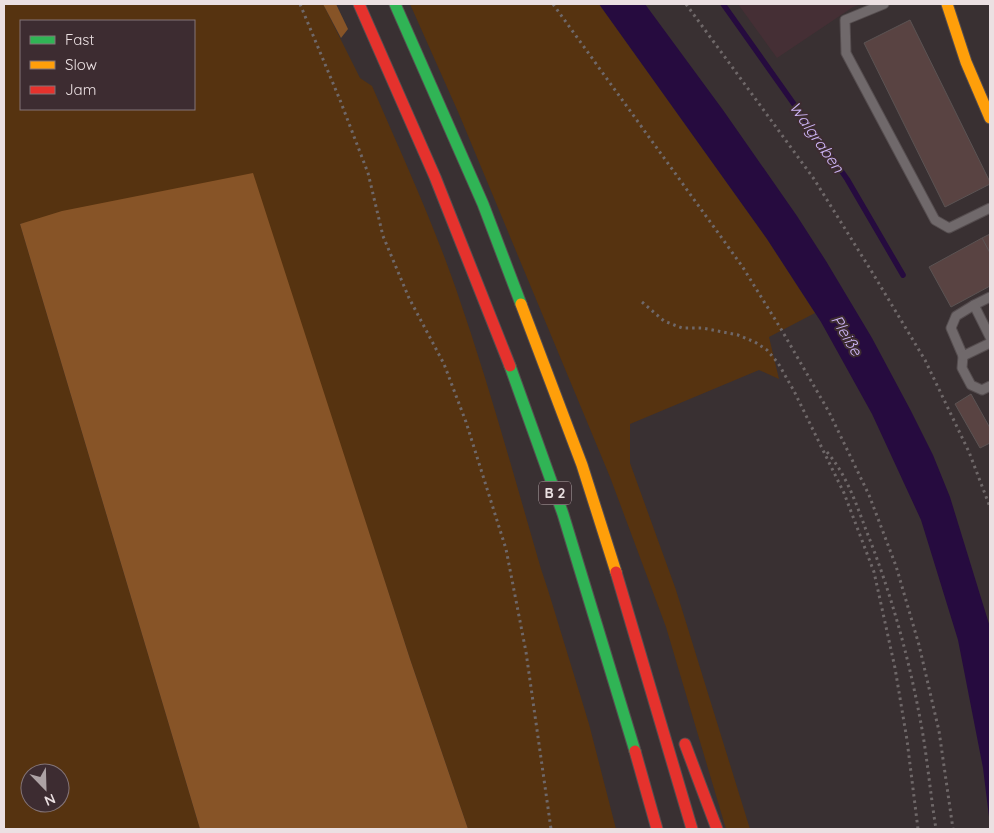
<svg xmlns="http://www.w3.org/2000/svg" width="994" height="833" font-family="Quicksand,sans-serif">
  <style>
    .built { fill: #452f35 }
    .green { fill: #563310; fill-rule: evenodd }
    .forest { fill: #875427 }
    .water { fill: #260b3f }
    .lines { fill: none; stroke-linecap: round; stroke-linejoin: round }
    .stream { stroke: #260b3f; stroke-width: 5.5 }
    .building { fill: #594342; stroke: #5b5353 }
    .lane-casing { stroke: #554d4f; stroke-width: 11 }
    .fast-casing { stroke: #554d4f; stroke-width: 13 }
    .slow-casing { stroke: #554d4f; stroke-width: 13 }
    .jam-casing { stroke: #554d4f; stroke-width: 13 }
    .path { stroke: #6f6869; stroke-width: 3; stroke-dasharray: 2.5 4; stroke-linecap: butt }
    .lane { stroke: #70696b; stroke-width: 9 }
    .fast { stroke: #30b455; stroke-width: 11 }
    .slow { stroke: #ff9f0a; stroke-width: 11 }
    .jam { stroke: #e5322d; stroke-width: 11 }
    .labels { text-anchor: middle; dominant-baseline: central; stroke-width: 4; stroke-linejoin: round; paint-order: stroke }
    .shield { fill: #3d2c31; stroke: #b7aaad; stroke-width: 1 }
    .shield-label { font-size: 14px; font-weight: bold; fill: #ebe0e2 }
    .water-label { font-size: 16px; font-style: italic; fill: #cdb5f6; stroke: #3d2c31 }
  </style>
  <rect width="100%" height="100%" fill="#393032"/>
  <path class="built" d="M738,4H861L853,7L777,58Z"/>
  <g class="green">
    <path d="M4,4H323L360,78L372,86C401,153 432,220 456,289C488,381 514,476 541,569L548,590L589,724L616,829H468L410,659L252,174L20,224L200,829H4ZM21,21H194V109H21ZM30,773H60V803H30Z"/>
    <path d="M410,4H599L767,239L815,313L769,337L779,379L759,370L630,424V463L676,590L750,829H726L666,627L610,477L459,114Z"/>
  </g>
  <g class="forest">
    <path d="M323,4H336L348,29L341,38Z"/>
    <path d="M253,173L410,659L468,829H200L20,224L62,211Z"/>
  </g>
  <path class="water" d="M599,4H645L723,110L797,216L826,261L872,338L911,411L933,455L950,497L990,627V825L983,768L958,640L921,520L872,414L821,322L767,239Z"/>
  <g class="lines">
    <path class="stream" d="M723,4L847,179L903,275"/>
  </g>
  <g class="building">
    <path d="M910,20L990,182V184L945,207L864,43Z"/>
    <path d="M990,234V253L982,238Z"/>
    <path d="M982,238L990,253V286L951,307L929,267Z"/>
    <path d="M971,394L990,428V443L980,448L955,404Z"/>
  </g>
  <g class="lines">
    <g class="lane-casing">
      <g id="lane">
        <path d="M884,4L845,20L846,53L935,220L949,228L990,208"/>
        <path d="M974,305L990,297"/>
        <path d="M990,337L974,305L956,316L951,328L963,356L962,368L971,385L982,390L990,386"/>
        <path d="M963,356L990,343"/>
      </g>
    </g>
    <g class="fast-casing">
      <g id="fast">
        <path d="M395,4L483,204L521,304"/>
        <path d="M510,366L563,514L635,751"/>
      </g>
    </g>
    <g class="slow-casing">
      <g id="slow">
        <path d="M947,4L966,62L990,118"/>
        <path d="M521,304L582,465L616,572"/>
      </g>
    </g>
    <g class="jam-casing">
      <g id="jam">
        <path d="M359,4L435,177L510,366"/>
        <path d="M616,572L692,829"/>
        <path d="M685,744L717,829"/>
        <path d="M635,751L657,829"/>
      </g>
    </g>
    <g class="path">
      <path d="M300,4L340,100L368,173L383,236L409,298L444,364L466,422L506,549L526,652L551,829"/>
      <path d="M553,4L742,266L781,329L829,412L869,495L896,566L919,645L939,731L953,829"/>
      <path d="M686,4L814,179L872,272L925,360L969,452L990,507"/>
      <path d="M642,302L664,321L682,328H703L738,335L755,342L767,350L778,363L794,391L844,493L874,572L895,668L907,740L918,829"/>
      <path d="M827,452C846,474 856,503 866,530C892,595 911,665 923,735C928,766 931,798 936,829"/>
    </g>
    <use href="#lane" class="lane"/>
    <use href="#fast" class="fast"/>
    <use href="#slow" class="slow"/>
    <use href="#jam" class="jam"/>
  </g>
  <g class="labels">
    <rect class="shield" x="539" y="481.5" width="32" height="23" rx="4"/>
    <g class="shield-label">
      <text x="555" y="493">B 2</text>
    </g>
    <g class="water-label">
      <text transform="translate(817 137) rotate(55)">Walgraben</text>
      <text transform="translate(847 335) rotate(59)">Pleiße</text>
    </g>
  </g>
  <rect width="994" height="833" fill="none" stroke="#ebe0e2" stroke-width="10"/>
  <rect x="20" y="20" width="175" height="90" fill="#3d2c31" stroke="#837478"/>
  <rect x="30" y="36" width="25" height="8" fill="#30b455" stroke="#837478"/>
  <text x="65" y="45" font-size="15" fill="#ebe0e2">Fast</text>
  <rect x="30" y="61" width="25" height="8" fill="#ff9f0a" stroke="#837478"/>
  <text x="65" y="70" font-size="15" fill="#ebe0e2">Slow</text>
  <rect x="30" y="86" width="25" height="8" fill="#e5322d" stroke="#837478"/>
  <text x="65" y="95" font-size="15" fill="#ebe0e2">Jam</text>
  <g transform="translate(45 788) rotate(157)"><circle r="24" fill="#3d2c31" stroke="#837478"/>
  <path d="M0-4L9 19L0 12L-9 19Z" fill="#ada2a4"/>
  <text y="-8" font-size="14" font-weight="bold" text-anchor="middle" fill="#ebe0e2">N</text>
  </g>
</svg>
